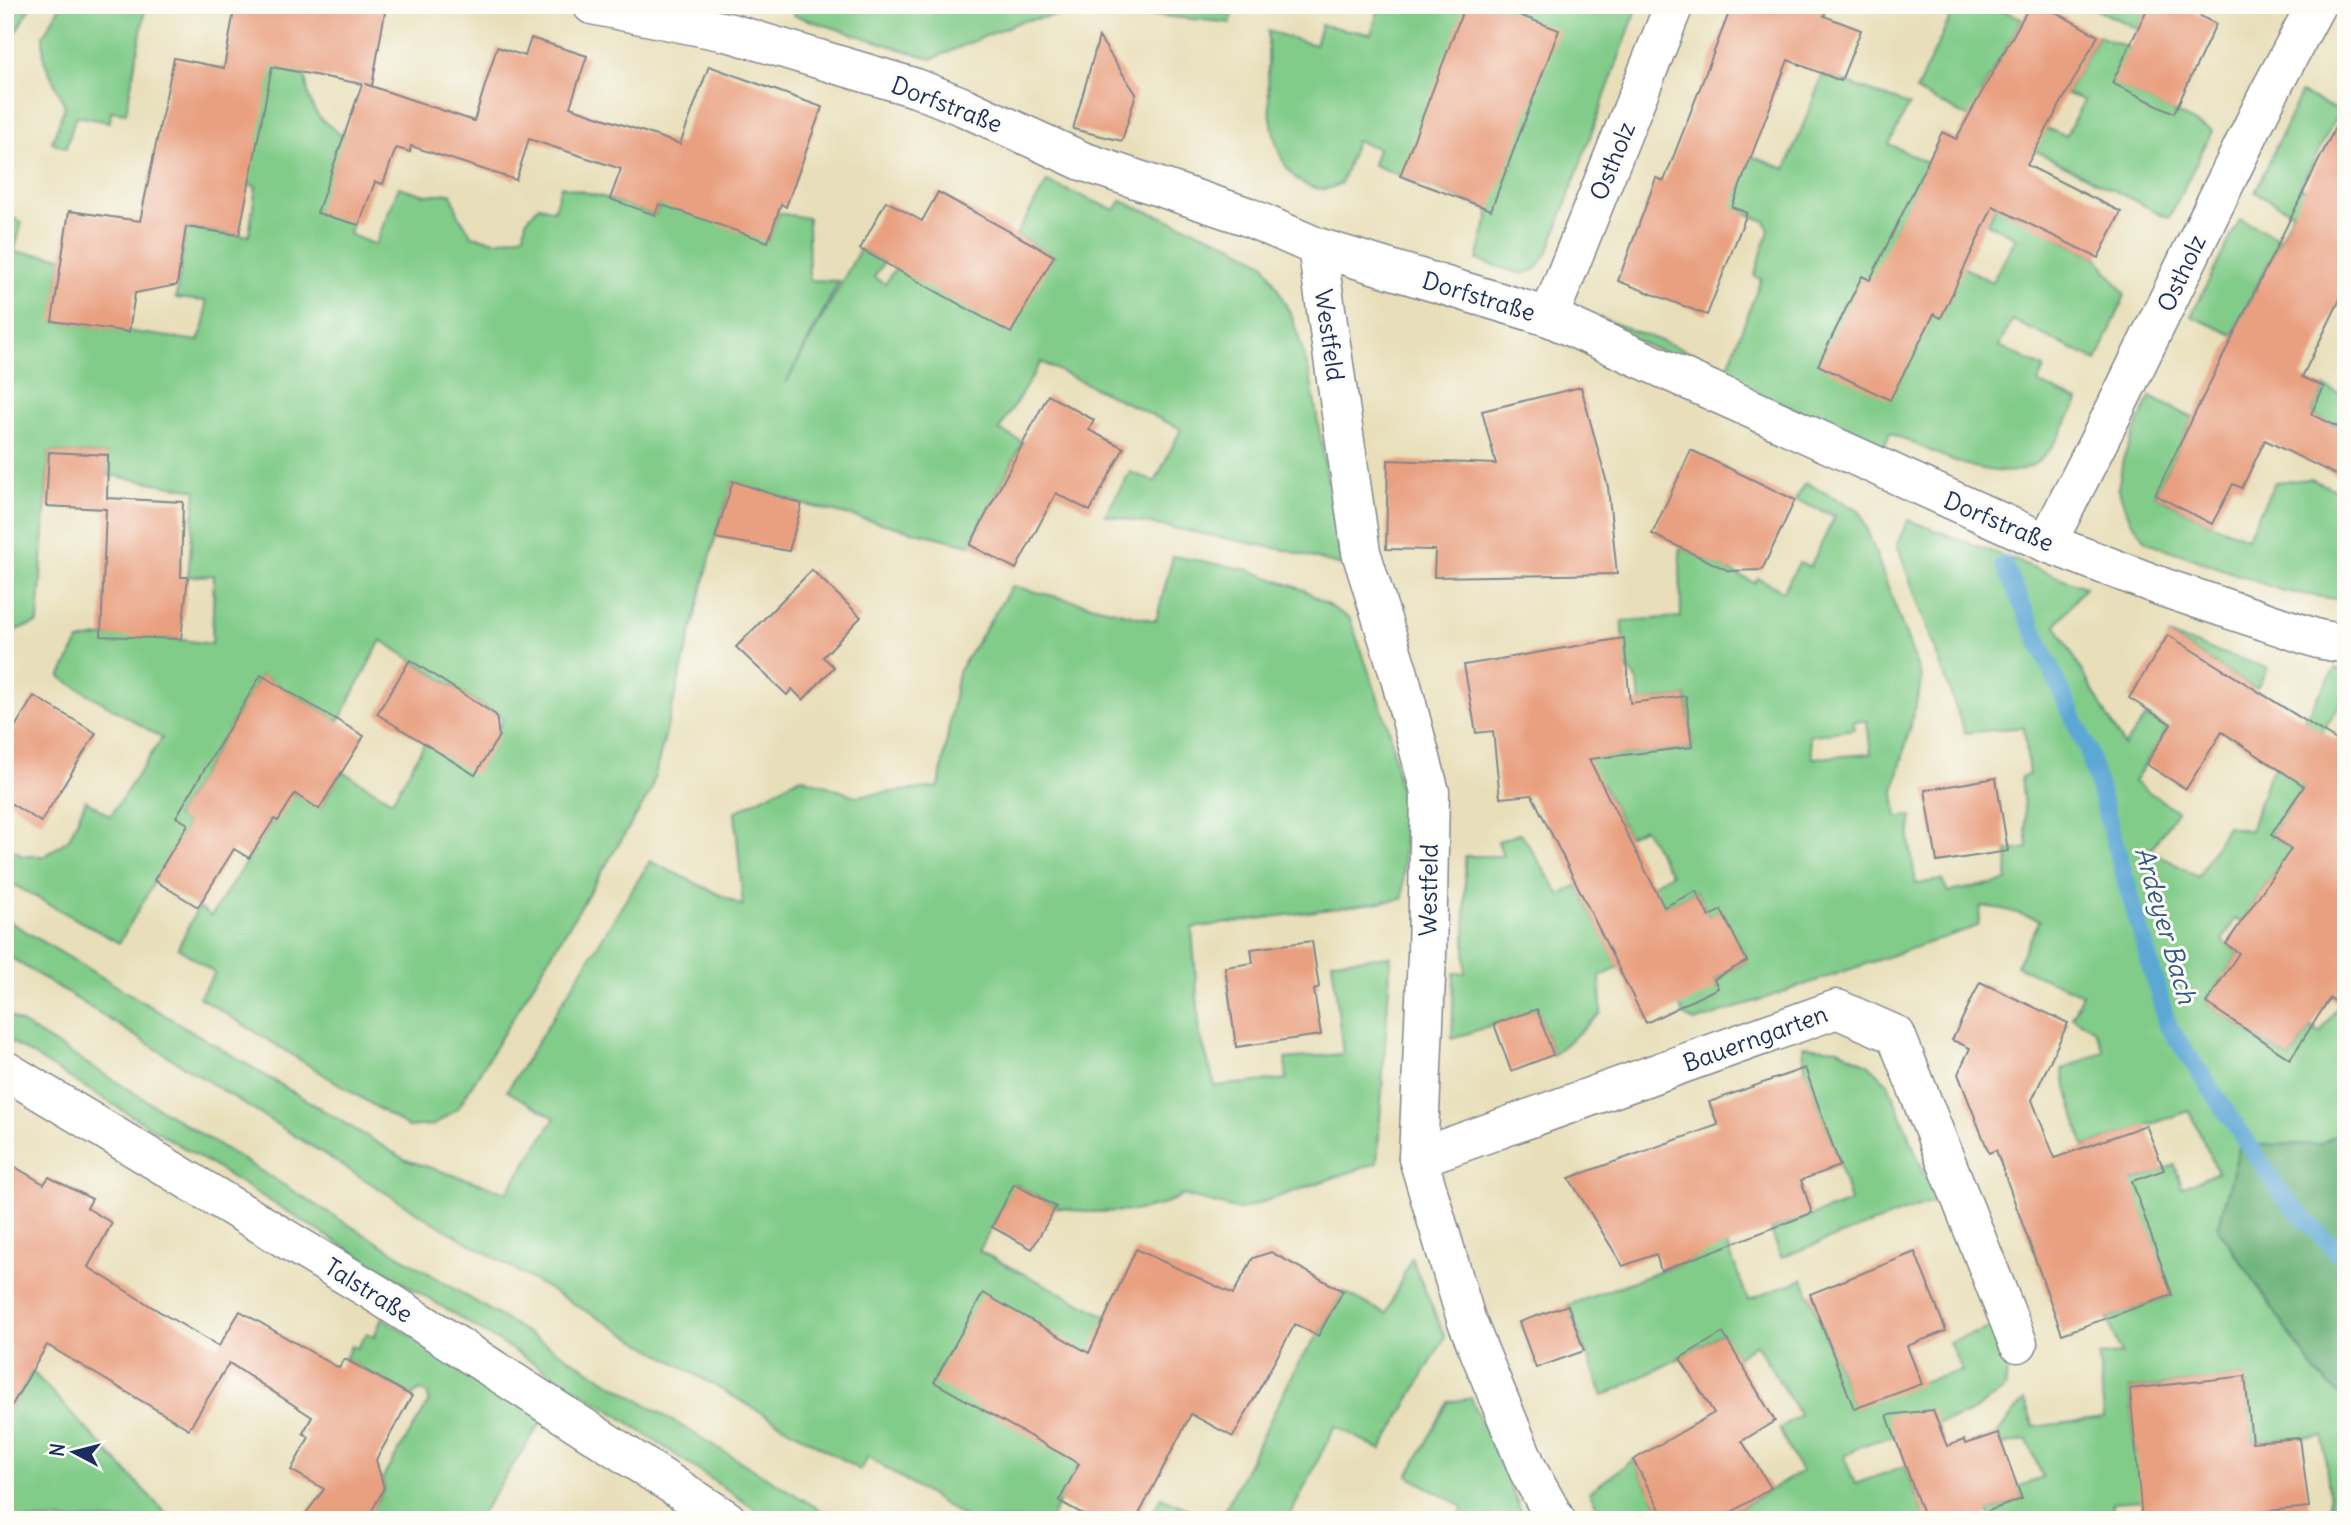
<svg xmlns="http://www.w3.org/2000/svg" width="2351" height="1525" font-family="Delius,sans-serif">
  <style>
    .green { fill: #81cc89; stroke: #4e7e74; stroke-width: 2; fill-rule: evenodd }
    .forest { fill: #68b075; stroke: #42706a; stroke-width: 2 }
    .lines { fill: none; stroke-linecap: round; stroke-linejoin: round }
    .stream { stroke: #5da7d5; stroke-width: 18 }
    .building { fill: #e9a081 }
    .minor-casing { stroke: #82878c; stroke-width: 41 }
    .minor { stroke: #fff; stroke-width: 38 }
    .labels { text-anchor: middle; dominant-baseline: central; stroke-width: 6; stroke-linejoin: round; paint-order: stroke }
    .street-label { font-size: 24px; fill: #1b2f5e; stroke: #fdfcf7 }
    .water-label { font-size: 26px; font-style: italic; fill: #325988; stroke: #fdfcf7 }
  </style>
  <rect width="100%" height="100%" fill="#fdfcf7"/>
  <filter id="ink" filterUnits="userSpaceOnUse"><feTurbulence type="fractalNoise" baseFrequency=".0143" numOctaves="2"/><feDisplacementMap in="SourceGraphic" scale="14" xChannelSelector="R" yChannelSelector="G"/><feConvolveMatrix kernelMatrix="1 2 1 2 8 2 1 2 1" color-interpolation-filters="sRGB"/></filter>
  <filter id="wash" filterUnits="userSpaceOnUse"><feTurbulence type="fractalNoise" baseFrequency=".00686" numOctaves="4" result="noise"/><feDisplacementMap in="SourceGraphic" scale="28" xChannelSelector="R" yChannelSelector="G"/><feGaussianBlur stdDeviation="1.57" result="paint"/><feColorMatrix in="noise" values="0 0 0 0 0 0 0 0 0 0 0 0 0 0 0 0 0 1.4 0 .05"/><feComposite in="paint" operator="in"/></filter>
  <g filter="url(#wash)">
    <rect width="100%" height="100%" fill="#e8dfba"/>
    <g class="green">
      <path d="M5,5H31L5,52Z"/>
      <path d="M61,5H146L126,113L111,111L110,122L76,116L66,148L52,142L65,106L44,60L43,36Z"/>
      <path d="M795,5H1231V23L1122,12L1106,8L1021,21L932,59L793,15Z"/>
      <path d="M1380,5H1638L1549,250L1537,269L1522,274L1477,260L1490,210L1373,165L1378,148L1356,141L1341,184C1334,186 1326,190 1320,189C1260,182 1269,74 1268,31L1315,45L1321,25L1371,34Z"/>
      <path d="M1942,5H1990L2022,19L1981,93L2042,127L2066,136L2084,100L2066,94L2098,36L2134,50L2118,85L2212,131L2169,218L1916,91L1950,18Z"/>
      <path d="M2087,5H2149L2138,29Z"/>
      <path d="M272,49L305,73C310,112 313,114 344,137L352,223L349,234L375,245L399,187L425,195L451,193L459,216L472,236L497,241L524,235L526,221L539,206L554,210L561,186L610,199L655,215L665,188L768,241L778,213L808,218L809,280L839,281L786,383L860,249L884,262L874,277L885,284L895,269L1054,256L1016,235L1047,182L1115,210L1121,201L1231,244L1265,264L1292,317L1310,375L1342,566L1290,551L1105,515L1130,472L1155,482L1181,429L1041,362L999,430L1023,442L970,545L802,504L733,482L715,538L651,791L458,1108L434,1125L408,1127L199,997L215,973L178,948L198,907L211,916L274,819L295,794L320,808L342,771L392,801L425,743L498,729L503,719L381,640L339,721L261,675L176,817L188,824L119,943L5,880V845L23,856H45L69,839L86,800L110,816L162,738L60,677L79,641C121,630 170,638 212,644L214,575L188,577L196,490L107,475V455L49,452L38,623L5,633V215L22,222L14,252L62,257L53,321L198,341L205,324L206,301L176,298L186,228L249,236L256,186L151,170Z"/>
      <path d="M1823,74L1909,105L1889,144L1928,163L1894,232L1992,282L2016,238L1987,223L2017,163L2054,236L2098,258L2125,295L2097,361L2012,320L1999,346L2044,368L2038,383L2078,401C2068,420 2058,442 2043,457C2007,495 1929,449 1890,433L1884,447L1637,341L1597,317L1728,366L1761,279L1754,276L1769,231L1765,221L1695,193L1713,142L1786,169Z"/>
      <path d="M2301,93L2339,111L2300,187L2346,211V272L2280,239L2233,335L2191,316L2240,219L2280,239L2293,212L2255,192Z"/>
      <path d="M2346,382V431L2311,414L2324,387L2340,394Z"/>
      <path d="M2150,397L2193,418L2155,495L2212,524L2247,538L2275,482L2311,479L2340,492L2346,482V596L2343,600L2283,591L2147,542L2130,519L2118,489L2123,459Z"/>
      <path d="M1806,483L1860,511L1922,679L1894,791L1897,817L1912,816L1909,840L1916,884L1942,880L1948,892L2007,881L2008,851L2028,848L2021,777L2029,775L2024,727L1965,733L1897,544L1908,520L2085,587L2056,625L2124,746L2146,716L2168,728L2134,782L2177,811L2151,850L2198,877L2227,826L2250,831L2268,778L2335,669L2346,672V696L2307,754L2304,786L2271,835L2295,852L2276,871L2241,922L2235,919L2222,941L2239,953L2206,1003L2290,1059L2311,1027L2320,1033L2346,994V1129L2320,1144L2240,1146L2218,1228L2317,1374L2346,1400V1520H2332L2323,1436L2252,1442L2245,1376L2130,1389L2136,1455L2184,1450L2190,1520H2146L2143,1500L2112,1502L2116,1520H1991L1988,1511L2022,1499L2017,1487L2043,1478L2027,1440L2003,1445L1998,1433L2024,1400L2034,1427L2104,1418L2099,1356L2121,1354L2107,1318L2172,1295L2131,1182L2175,1165L2182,1188L2218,1172L2189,1111L2084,1147L2062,1070L2104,1051L2095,1030L2072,1017L2082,994L2016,966L2040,920L2003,909L1981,906L1978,926L1695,1022L1684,1015L1676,997L1718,988L1714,979L1747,961L1721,911L1709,917L1696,891L1651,914L1639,892L1671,874L1644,828L1628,836L1602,784L1553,809L1558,762L1692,747L1686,696L1640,702L1638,682L1610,644L1624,642L1622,621L1681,617L1680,547L1755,583L1758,578L1783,591L1799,563L1810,567L1835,516L1795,500ZM1854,721H1867L1871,754L1813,758L1809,736L1854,729Z"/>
      <path d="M1173,556L1249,570L1304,590L1350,619L1390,732L1404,815L1403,899L1192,928L1200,1034L1215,1086L1287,1079L1285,1059L1343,1054L1332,961L1391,956L1377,1163L1239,1210L1183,1195L1162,1205L1133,1211L1086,1212L1056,1207L1015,1184L979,1251L1145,1336L1050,1520H969L868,1457L860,1470L426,1218L5,954V919L406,1160L507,1192L555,1118L507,1091L650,861L743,906L735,812L801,777L855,796L939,787L958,672L1012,586L1156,621Z"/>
      <path d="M2168,635L2268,668L2257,688L2251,686Z"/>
      <path d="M1521,833L1560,895L1577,885L1619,967L1600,977L1601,1013L1553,1055L1537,1009L1452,1039L1454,973H1465V856H1503L1498,841Z"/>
      <path d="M5,1013L311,1202L837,1520H771L607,1408L5,1038Z"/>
      <path d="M1803,1046L1838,1049L1868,1064L1888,1083L1935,1201L1781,1257L1771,1230L1850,1202L1840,1166L1805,1068Z"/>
      <path d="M1726,1243L1748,1300L1803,1279L1854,1408L1921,1382L1962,1371L1949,1342L1996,1326L2009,1356L2005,1389L1969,1414L1863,1445L1844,1456L1855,1484L1905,1466L1925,1520H1719L1801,1472L1779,1429L1800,1415L1756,1344L1737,1357L1722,1333L1680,1358L1603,1396L1568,1305L1680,1264Z"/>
      <path d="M1411,1258L1445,1337L1381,1450L1335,1426L1288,1520H1220L1299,1362L1318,1336L1343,1291L1386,1314Z"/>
      <path d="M382,1318L544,1418L477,1520H376L360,1509L373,1508L384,1488L382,1479L429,1402L428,1395L420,1390L412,1396L345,1359L351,1346L357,1348L367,1333L374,1337Z"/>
      <path d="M32,1371L172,1520H5V1417Z"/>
      <path d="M1471,1398L1525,1520H1456L1463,1507L1408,1476L1448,1402Z"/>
      <path d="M1633,1460L1666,1520H1605L1589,1492Z"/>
      <path d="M1161,1497L1213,1520H1149Z"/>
    </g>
    <path class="forest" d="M2346,1129V1400L2317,1374L2218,1228L2240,1145L2320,1144Z"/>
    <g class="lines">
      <path class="stream" d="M2004,565L2088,750L2168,1026L2285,1198L2346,1261"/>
    </g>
    <g id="blocks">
      <g class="building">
        <path d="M235,5H341L385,12L372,86L365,84L474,121L497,47L525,56L531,38L587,56L570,107L680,144L709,66L822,107L786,207L781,204L768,242L659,204L655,215L610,199L621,169L529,139L516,180L411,146L410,152L396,148L383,184L375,182L359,225L317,213L362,84L272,67L239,235L186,227L177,285L135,293L129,332L52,321L69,211L140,221L174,58L224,68Z"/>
        <path d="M1465,5H1493L1559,30L1491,210L1400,176Z"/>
        <path d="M1732,5H1828L1824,16L1861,30L1841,81L1788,60L1732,207L1747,213L1707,315L1618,281L1656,178L1664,181Z"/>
        <path d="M2030,5H2043L2098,36L2027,165L2121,212L2098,258L1993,206L1941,318L1934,314L1890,400L1818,365L1862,276L1870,280L1942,132L1956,139Z"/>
        <path d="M2149,5H2179L2216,24L2174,113L2112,83Z"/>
        <path d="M1099,37L1136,94L1122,141L1073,129Z"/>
        <path d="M2346,105V287L2302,377L2324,387L2311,414L2346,431V480L2265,440L2242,488L2233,484L2212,524L2155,495Z"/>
        <path d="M938,192L1054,256L1011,333L860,249L886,201L922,221Z"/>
        <path d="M1581,387L1608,487L1617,574L1434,577L1435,550L1386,549L1388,460L1496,464L1482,411Z"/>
        <path d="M1048,395L1094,420L1089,430L1124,448L1090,511L1056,493L1016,569L970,545Z"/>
        <path d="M1691,450L1795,500L1762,570L1729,571L1652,534Z"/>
        <path d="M49,452L108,455L107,498L183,502L181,577H188L181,639L101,636L106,509L46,506Z"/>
        <path d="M733,481L802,504L789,551L715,538Z"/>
        <path d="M812,570L861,617L823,657L834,667L803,700L792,689L787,695L736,647Z"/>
        <path d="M2168,635L2336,740L2346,725V1009L2330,998L2290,1059L2206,1003L2239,953L2226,944L2291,849L2271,835L2304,786L2222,732L2186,789L2146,764L2171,724L2129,698Z"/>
        <path d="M1624,638L1630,703L1686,696L1692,747L1589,759L1664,907L1696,891L1709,917L1721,910L1747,961L1714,979L1718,988L1646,1023L1532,795L1500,798L1493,731L1476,733L1464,665Z"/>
        <path d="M410,660L496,715L499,736L475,775L377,714Z"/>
        <path d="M261,675L364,736L319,809L295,794L278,821L274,819L249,858L234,849L198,907L154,880L188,824L176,817Z"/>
        <path d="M34,696L96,733L41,822L5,800V743Z"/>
        <path d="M1996,778L2008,851L1937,862L1925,790Z"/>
        <path d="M1312,941L1319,987L1314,990L1321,1035L1236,1047L1225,967L1253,963L1251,949Z"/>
        <path d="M1980,982L2068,1023L2032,1100L2055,1158L2146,1125L2164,1170L2132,1181L2172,1295L2062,1334L1996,1150L1989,1153L1958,1074L1970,1048L1952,1040Z"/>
        <path d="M1537,1009L1553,1055L1511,1071L1494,1024Z"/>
        <path d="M1805,1068L1840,1166L1801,1180L1812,1213L1661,1271L1656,1254L1623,1266L1569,1178L1718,1125L1709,1102Z"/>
        <path d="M5,1161L44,1184L49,1177L92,1199L87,1208L112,1223L88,1267L165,1315L219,1346L240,1311L339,1368L345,1359L412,1396L376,1460L384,1488L367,1520H301L324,1489L291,1470L309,1437L303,1433L312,1417L229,1363L189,1429L47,1345L5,1417Z"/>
        <path d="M1014,1184L1056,1207L1032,1249L992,1227Z"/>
        <path d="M1136,1249L1233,1294L1253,1258L1271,1252L1343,1291L1318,1336L1295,1324L1233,1437L1191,1414L1136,1520H1094L1059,1501L1079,1464L934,1382L983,1293L1089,1353Z"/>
        <path d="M1915,1252L1946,1331L1907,1346L1922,1384L1854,1409L1810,1294Z"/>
        <path d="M1568,1305L1584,1351L1536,1368L1519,1322Z"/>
        <path d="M1723,1333L1775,1421L1742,1441L1771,1488L1719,1520H1666L1633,1460L1714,1413L1680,1358Z"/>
        <path d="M2245,1376L2252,1442L2300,1438L2309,1507L2177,1520H2142L2130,1389Z"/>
        <path d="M1933,1410L1947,1446L1964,1440L1965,1444L1998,1433L2022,1499L1988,1511L1984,1520H1925L1887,1415Z"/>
      </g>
    </g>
  </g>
  <g filter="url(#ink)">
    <use href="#blocks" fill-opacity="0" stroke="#82878c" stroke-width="2"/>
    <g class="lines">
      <g class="minor-casing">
        <g id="minor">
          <path d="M592,5L731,33L916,88L964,107L1082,161L1246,216L1317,247L1549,317L2047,543L2165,588L2318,639L2346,644"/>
          <path d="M1317,247L1361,552L1399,674L1430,792L1427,955L1418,1158L1466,1319L1529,1472L1556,1520"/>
          <path d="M1549,317L1674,5"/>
          <path d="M2047,543L2114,411L2269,93L2316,5"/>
          <path d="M5,1070L374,1292L727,1520"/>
          <path d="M1418,1158L1837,1009L1896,1035L2018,1343"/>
        </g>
      </g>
      <use href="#minor" class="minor"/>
    </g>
  </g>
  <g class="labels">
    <g class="street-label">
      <text transform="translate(947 104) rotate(21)">Dorfstraße</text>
      <text transform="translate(1612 161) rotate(-68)">Ostholz</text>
      <text transform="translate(2181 273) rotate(-65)">Ostholz</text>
      <text transform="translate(1479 296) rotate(17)">Dorfstraße</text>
      <text transform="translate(1330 335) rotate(82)">Westfeld</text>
      <text transform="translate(1999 521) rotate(23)">Dorfstraße</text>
      <text transform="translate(1428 890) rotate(-89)">Westfeld</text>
      <text transform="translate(1755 1038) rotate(-20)">Bauerngarten</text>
      <text transform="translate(369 1290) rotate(32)">Talstraße</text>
    </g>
    <g class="water-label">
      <text transform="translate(2166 925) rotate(74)">Ardeyer Bach</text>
    </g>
  </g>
  <rect width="2351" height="1525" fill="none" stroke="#fdfcf7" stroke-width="28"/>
  <g transform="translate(74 1452) rotate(277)" stroke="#fdfcf7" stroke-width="5" paint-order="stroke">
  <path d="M0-5L12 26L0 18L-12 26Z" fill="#1b2f5e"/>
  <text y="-10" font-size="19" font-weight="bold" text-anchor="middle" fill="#1b2f5e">N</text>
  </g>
</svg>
